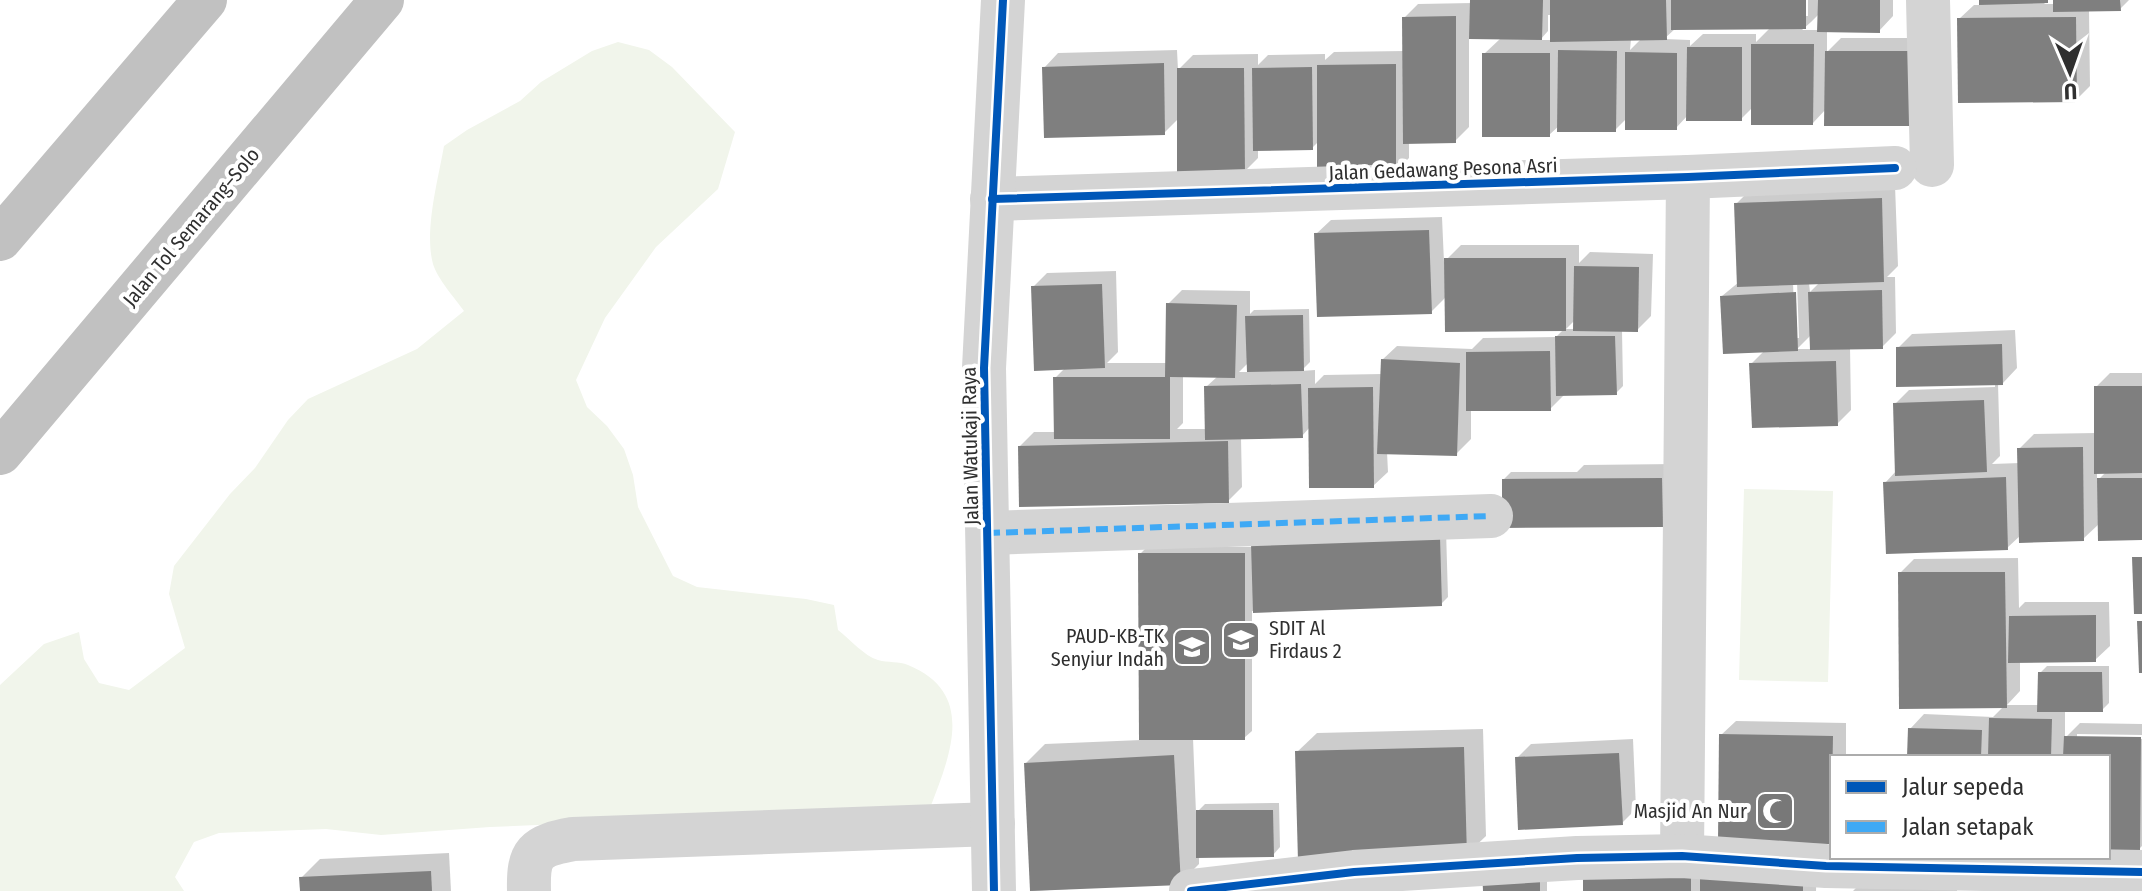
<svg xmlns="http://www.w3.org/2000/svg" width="2142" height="891" font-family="'Fira Sans Condensed',sans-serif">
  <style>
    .green { fill: #f1f5eb }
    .shadow { fill: #0003; fill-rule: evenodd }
    .building { fill: #7f7f7f }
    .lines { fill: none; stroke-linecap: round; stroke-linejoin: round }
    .minor { stroke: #d4d4d4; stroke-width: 44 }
    .highway { stroke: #c1c1c1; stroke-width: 44 }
    .quiet { stroke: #3fa9f5; stroke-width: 6; stroke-dasharray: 12 6; stroke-linecap: butt }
    .cycleway-casing { stroke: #fff; stroke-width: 13 }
    .cycleway { stroke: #0057b8; stroke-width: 8 }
    .labels { text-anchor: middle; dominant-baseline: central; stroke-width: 8; stroke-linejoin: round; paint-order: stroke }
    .street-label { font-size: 20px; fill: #2f2f2f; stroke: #fff }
    .poi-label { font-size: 20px; fill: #2f2f2f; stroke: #fff; text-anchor: end }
  </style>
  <rect width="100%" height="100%" fill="#fff"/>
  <g class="green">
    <path d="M618,42L649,50L672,67L735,132L718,189L656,247L605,318L576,380L587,407L607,426L624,449L633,475L638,507L673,576L697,587L806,599L834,605L838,630C850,639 864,656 878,660C888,663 899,661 908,665C977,693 950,756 930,808L490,827L381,835L326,829L219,833L194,842L175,877L184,891H0V685L44,644L79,632L84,659L99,683L129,690L185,648L169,594L174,566L230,494L255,468L288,420L308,399L417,349L464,311C455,298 438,280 433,264C424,231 438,180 444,146L467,130L520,101L541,82L592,51Z"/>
    <path d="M1744,489L1833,491L1828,682L1739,680Z"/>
  </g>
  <g class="shadow">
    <path d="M1472,0H1804V16H1808V0H1893V16L1879,31L1827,30V52L1841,38H1924V109H1826L1813,123L1753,107L1741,119L1688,115L1676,128L1627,118L1615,130L1560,125L1549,135L1484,54L1501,38L1469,37V127L1455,141L1409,142V158L1395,172L1319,141L1312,148L1258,149V158L1244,172L1179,118L1164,133L1044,68L1058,53L1177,50L1178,70L1193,55L1258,54V65L1268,55L1325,54V60L1334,52L1404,51V18L1418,4L1472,3ZM1820,13L1819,30H1802L1811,22ZM1548,15H1552V40H1540L1548,31ZM1676,28H1770L1756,42V34H1703L1690,46V40L1664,39ZM1642,38L1630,50L1631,39Z"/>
    <path d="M1981,0H2048L2044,4H2055V0H2129L2120,9L2089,10L2090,86L2076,100L1959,19L1974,5H1981Z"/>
    <path d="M1895,185L1898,266L1887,277H1895L1896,333L1882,347H1850L1851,410L1837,424L1751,364L1765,350L1722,296L1739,282L1736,204L1750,190ZM1793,282H1797L1799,338H1795ZM1820,282L1810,292L1809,283ZM1811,335L1812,349H1797Z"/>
    <path d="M1442,217L1444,262L1461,245H1579V263L1590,252L1653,254L1651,316L1637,330H1622L1623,386L1616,393L1565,394L1550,409H1471V439L1456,454L1387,452L1388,472L1373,486L1310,427L1302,436L1241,437L1242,487L1228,501L1020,446L1034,432H1056L1055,378L1066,367L1033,287L1047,273L1116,271L1118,352L1107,363H1167L1168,304L1182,290L1250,291V314L1254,310L1309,309L1310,362L1301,371L1315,370V384L1324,375L1382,374V360L1397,346L1472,349L1483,338L1556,337L1564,329L1447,296L1431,312L1316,234L1331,220ZM1575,320V329H1566ZM1249,362V372H1239ZM1183,375L1218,376L1206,387L1207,429H1177L1183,423Z"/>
    <path d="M2015,330L2017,368L2003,383H1998L2000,456L1992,464L2020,463L2019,449L2034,434L2096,433V387L2110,373H2142V538L2100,523L2083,539L2021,535L2007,548L1885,483L1897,470L1895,404L1909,390L1995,387V383L1898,348L1912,334ZM2097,472H2106L2097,481Z"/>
    <path d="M1676,464V511L1662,525L1504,479L1511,472H1577L1584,465Z"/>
    <path d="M1446,530L1448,597L1441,604L1252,611V731L1244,738H1193L1196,813L1205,804L1279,803L1280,847L1273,855L1199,856V864L1180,883L1032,891L1026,763L1045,744L1141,740L1140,554L1147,547H1253Z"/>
    <path d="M2018,558L2019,608L2025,602H2109L2110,646L2095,660L2020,661V691L2007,705H2040V673L2047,666H2109V703L2102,710H2065V738L2080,723L2142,724V735L2077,734V738L2142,739V846L2139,849H2108V757H1909L1910,729L1924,714L1993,717L2004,706L1900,573L1914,559Z"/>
    <path d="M1736,721L1846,723V757H1832V840L1830,842L1721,735Z"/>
    <path d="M1483,729L1486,836L1466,855L1297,752L1317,733Z"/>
    <path d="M1633,739L1636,809L1622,823L1517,758L1531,744Z"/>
    <path d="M449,853L451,891H302L301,878L320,859Z"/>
    <path d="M1817,860L1816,891H1585Z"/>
    <path d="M1547,862V891H1485Z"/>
    <path d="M1858,886H1957V891H1853Z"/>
  </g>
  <g class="building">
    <path d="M1470,0H1543L1542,40L1469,39Z"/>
    <path d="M1550,0H1666L1667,40L1550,42Z"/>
    <path d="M1671,0H1806V29L1671,30Z"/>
    <path d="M1818,0H1880V33L1817,32Z"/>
    <path d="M1979,0H2048V3L1979,5Z"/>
    <path d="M2053,0H2120L2121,11L2053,12Z"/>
    <path d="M1456,16V143L1403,144L1402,17Z"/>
    <path d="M2076,17L2077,102L1958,103L1957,18Z"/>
    <path d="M1751,44H1814L1813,125H1751Z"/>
    <path d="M1687,47H1742V121H1686Z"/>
    <path d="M1558,50L1617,51L1616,132H1557Z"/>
    <path d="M1825,51H1911L1910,126H1824Z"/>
    <path d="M1625,52L1677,53V130H1625Z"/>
    <rect x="1482" y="53" width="68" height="84"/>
    <path d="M1164,63L1165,135L1044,138L1042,67Z"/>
    <path d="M1396,64V174L1317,175V65Z"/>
    <path d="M1312,67L1313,150L1253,151L1252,68Z"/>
    <path d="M1177,68H1244L1245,174L1177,175Z"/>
    <path d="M1882,198L1884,282L1737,287L1734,203Z"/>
    <path d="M1429,230L1432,314L1317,317L1314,233Z"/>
    <path d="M1444,258H1566V331L1445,332Z"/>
    <path d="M1574,266L1639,267L1638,332L1573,331Z"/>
    <path d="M1102,284L1105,368L1034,371L1031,286Z"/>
    <path d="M1882,290L1883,349L1810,350L1808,292Z"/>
    <path d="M1796,292L1798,351L1723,354L1720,296Z"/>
    <path d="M1166,303L1237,305L1235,378L1170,377V439H1054L1053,377H1165Z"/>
    <path d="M1303,315L1304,371L1247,372L1245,316Z"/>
    <path d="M1555,336H1615L1617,395L1556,396Z"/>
    <path d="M2002,344L2003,385L1896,387V347Z"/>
    <path d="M1550,351L1551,411H1466V352Z"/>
    <path d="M1381,359L1460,363L1457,456L1377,454Z"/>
    <path d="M1836,361L1838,426L1752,428L1749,363Z"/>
    <path d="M1301,384L1303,438L1205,440L1204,386Z"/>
    <path d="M2094,386H2142V473L2094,474Z"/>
    <path d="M1373,387L1374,488H1309L1308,388Z"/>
    <path d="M1984,400L1987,472L1895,476L1893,403Z"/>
    <path d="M1228,441L1229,503L1019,507L1018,446Z"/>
    <path d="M2083,447L2084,541L2019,543L2017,448Z"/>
    <path d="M2006,477L2008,550L1886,554L1883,482Z"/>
    <path d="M1662,478L1663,527L1502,528V479Z"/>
    <path d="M2097,478H2142V540L2098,541Z"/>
    <path d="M1440,537L1442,606L1253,613L1251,543Z"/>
    <path d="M1138,553H1245V740H1139Z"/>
    <path d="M2132,557H2142V614H2134Z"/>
    <path d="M1898,572H2005L2007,708L1899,709Z"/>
    <path d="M2096,615V662L2008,663L2009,616Z"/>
    <path d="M2137,621H2142V673H2139Z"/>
    <path d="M2038,672H2102L2103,712H2037Z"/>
    <path d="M1989,718L2052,719L2051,757H1988Z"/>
    <path d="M1908,728L1982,730L1981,757H1907Z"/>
    <path d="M1719,734L1833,736L1831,844L1718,843Z"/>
    <path d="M2064,736L2141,737L2140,851H2108V757H2063Z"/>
    <path d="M1464,747L1467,857L1298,861L1295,751Z"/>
    <path d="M1619,753L1623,825L1518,830L1515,757Z"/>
    <path d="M1174,755L1181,885L1030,891L1024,763Z"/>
    <path d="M1196,810H1273L1274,857L1196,858Z"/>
    <path d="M1540,868V891H1483L1482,869Z"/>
    <path d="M431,871L432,891H300L299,877Z"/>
    <path d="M1691,873V891H1583V874Z"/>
    <rect x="1700" y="873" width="103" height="18"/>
  </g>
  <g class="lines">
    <g class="minor">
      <path d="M1928,0L1932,165"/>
      <path d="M992,199L1688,177L1895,168"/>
      <path d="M988,533L1491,516"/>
      <path d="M1682,856L1688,177"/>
      <path d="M529,891C528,852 535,846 573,839L993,824"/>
      <path d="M994,891L984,368L1003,0"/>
      <path d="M1191,891L1354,872L1577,858L1682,856L1826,866L2142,872"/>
    </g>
    <g class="highway">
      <path d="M0,239L205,0"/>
      <path d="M0,453L382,0"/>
    </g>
    <path class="quiet" d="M988,533L1491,516"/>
    <g class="cycleway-casing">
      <g id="cycleway">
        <path d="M992,199L1688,177L1895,168"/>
        <path d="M994,891L984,368L1003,0"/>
        <path d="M1191,891L1354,872L1577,858L1682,856L1826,866L2142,872"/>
      </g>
    </g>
    <use href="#cycleway" class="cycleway"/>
  </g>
  <defs>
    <g id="school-square" transform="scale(2)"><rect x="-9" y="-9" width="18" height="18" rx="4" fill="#787878" stroke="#fff"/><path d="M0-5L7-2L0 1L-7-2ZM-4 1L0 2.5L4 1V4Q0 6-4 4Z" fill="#fff"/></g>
    <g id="mosque-square" transform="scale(2)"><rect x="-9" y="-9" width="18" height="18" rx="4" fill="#787878" stroke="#fff"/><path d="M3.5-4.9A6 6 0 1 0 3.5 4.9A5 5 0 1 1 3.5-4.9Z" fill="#fff"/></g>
  </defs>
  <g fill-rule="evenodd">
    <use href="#school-square" x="1241" y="640"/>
    <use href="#school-square" x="1192" y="647"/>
    <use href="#mosque-square" x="1775" y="811"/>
  </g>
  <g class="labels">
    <g class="street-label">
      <text transform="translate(1443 169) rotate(-2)">Jalan Gedawang Pesona Asri</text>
      <text transform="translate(191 227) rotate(-50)">Jalan Tol Semarang–Solo</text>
      <text transform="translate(970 446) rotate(-91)">Jalan Watukaji Raya</text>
    </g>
    <g class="poi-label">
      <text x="1269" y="628" text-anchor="start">SDIT Al<tspan x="1269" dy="23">Firdaus 2</tspan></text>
      <text x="1164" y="636">PAUD-KB-TK<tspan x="1164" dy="23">Senyiur Indah</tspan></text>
      <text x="1747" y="811">Masjid An Nur</text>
    </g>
  </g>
  <rect x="1830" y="755" width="280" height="104" fill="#ffffff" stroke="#acacac" stroke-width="2"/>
  <rect x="1846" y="781" width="40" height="12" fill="#0057b8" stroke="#acacac" stroke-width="2"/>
  <text x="1902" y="795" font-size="24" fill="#2f2f2f">Jalur sepeda</text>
  <rect x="1846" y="821" width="40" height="12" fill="#3fa9f5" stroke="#acacac" stroke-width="2"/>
  <text x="1902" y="835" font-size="24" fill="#2f2f2f">Jalan setapak</text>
  <g transform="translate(2070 72) rotate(178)" stroke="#ffffff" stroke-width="6" paint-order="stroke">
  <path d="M0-6L14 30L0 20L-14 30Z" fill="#2f2f2f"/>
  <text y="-12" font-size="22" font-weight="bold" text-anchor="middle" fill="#2f2f2f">U</text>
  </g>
</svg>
